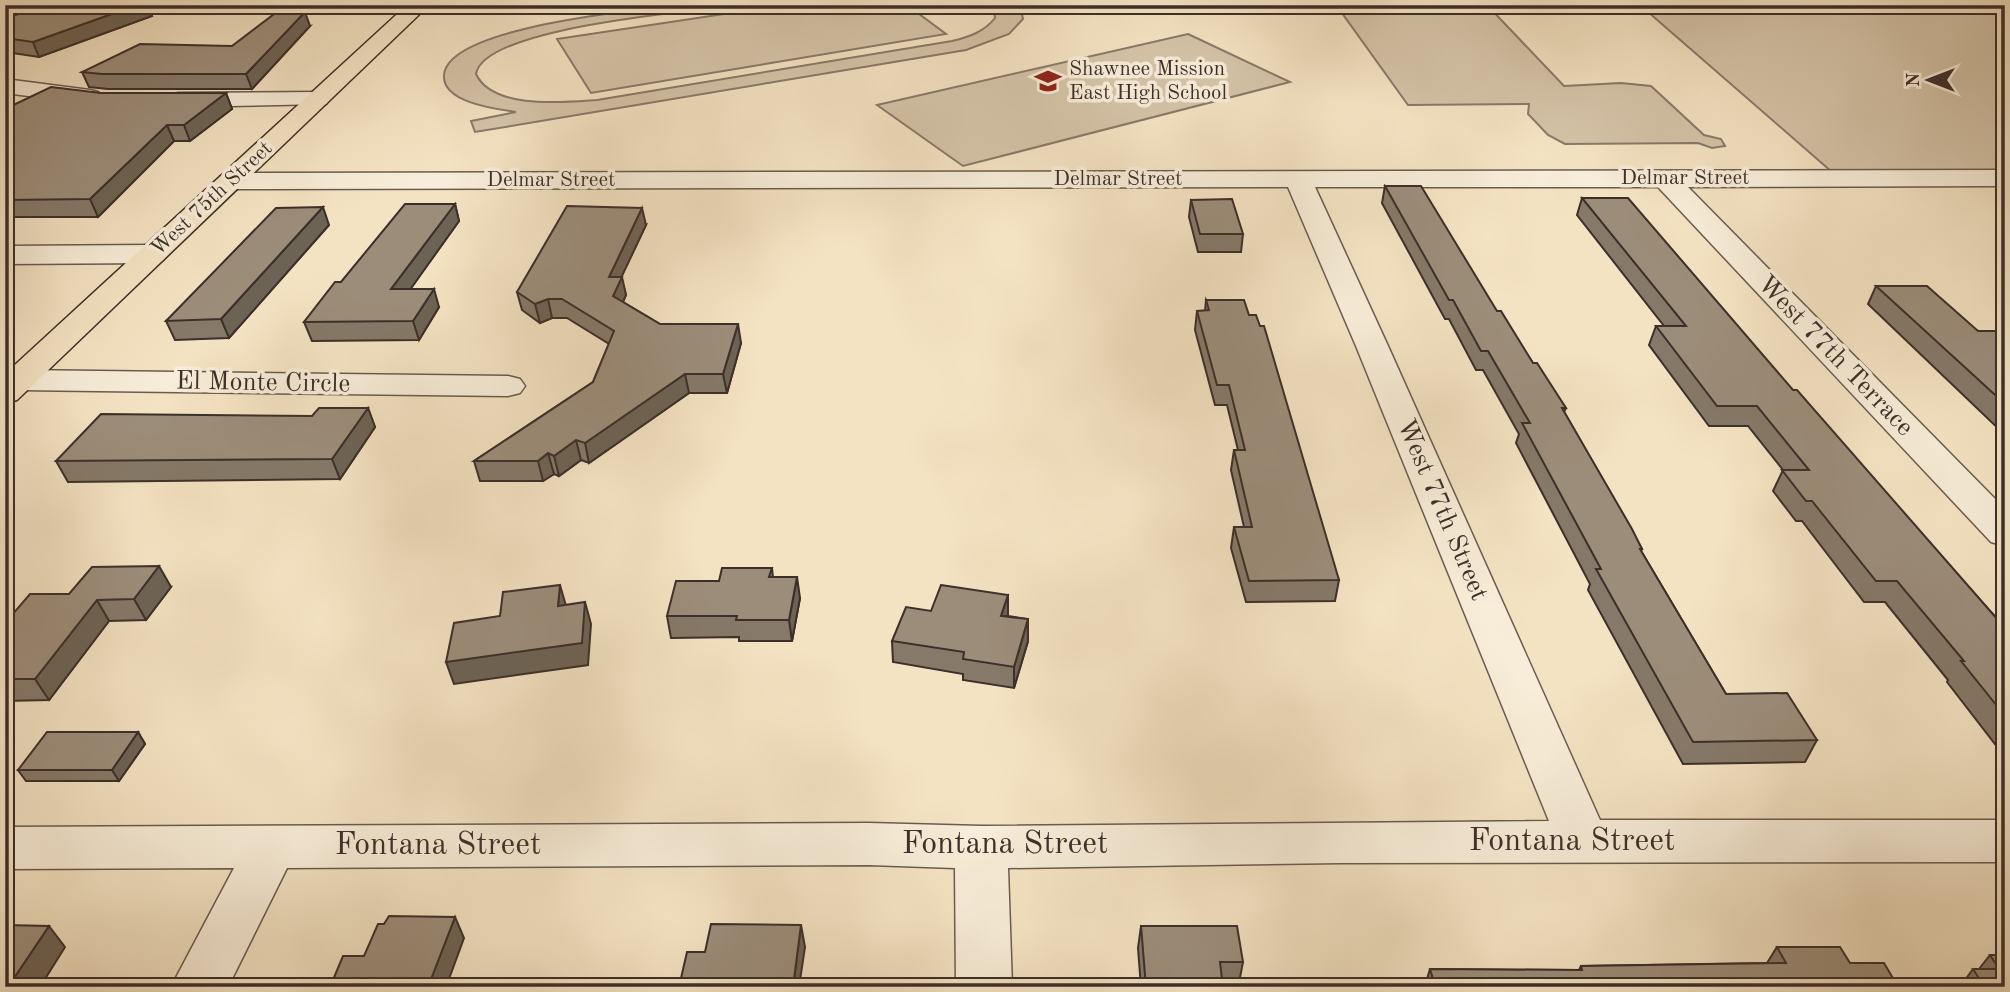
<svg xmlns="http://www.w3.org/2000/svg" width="2010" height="992" font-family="'Old Standard TT',serif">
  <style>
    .green { fill: #d5c4a9; stroke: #887a6a; stroke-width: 2 }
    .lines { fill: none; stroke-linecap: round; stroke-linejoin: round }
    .minor-casing { stroke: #6a5c50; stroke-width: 3 }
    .major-casing { stroke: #3c2f2a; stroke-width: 3 }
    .minor { fill: #f8edd8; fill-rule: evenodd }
    .major { fill: #f4e3c3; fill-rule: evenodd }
    .wall { fill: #867969; stroke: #3c2f2a; stroke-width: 2 }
    .shaded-wall { fill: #6d6355; stroke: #3c2f2a; stroke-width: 2 }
    .building { fill: #9c8d7a; stroke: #3c2f2a; stroke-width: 2 }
    .labels { text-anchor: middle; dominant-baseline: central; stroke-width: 7; stroke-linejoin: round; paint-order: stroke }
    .far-poi-label { font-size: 21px; fill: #3c2f2a; stroke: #f8edd8; text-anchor: start }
    .far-street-label { font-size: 21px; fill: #3c2f2a; stroke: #f8edd8 }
    .street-label { font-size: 26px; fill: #3c2f2a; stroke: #f8edd8 }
    .near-street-label { font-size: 32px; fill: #3c2f2a; stroke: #f8edd8 }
  </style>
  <rect width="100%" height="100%" fill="#f4e3c3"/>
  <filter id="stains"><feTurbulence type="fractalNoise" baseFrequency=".00286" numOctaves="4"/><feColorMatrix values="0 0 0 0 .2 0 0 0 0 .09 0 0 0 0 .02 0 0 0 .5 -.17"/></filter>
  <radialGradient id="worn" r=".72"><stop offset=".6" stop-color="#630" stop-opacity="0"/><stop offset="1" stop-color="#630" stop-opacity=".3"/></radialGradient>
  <g class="green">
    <path d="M673,5H735C691,12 484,27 476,74C493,110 565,102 597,100L952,41C969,37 984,32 995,18L993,5H1020L1023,19L1009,34L966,50L475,132L471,121L516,112C497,109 443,103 444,76C445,27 635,11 673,5Z"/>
    <path d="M784,5H907L946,34L591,93L557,39Z"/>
    <path d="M1316,5H1487L1564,86L1621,83L1651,86L1704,135L1721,139L1725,146L1712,148L1698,143L1565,144L1548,135L1528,114L1529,104L1408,105L1339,9Z"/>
    <path d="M1640,5H2005V172H1832Z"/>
    <path d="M1188,34L1290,82L963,166L877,105Z"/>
  </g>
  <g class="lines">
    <g class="minor-casing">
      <g id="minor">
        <path d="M5,79L90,90L98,92L102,97L98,102L90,104L5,93Z"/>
        <path d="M318,92L326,94L330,99L326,104L178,107L170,105L166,100L170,95L178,93Z"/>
        <path d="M2005,170V186L1688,187L2005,509V546L1991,542L1658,187H1315L1388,346L1600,820H2005V862L1340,863L1008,868L1012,987H956L955,868L869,865L287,868L228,987H171L234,868L5,869V827L869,823L981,826L1549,821L1356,346L1288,187L231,189L222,187L218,181L222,175L231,173Z"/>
        <path d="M153,245L163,248L168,254L163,260L153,263L5,264V246Z"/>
        <path d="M19,370L508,376L520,379L525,386L520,393L508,396L19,390L7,387L5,375Z"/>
      </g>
    </g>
    <g class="major-casing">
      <path id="major" d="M407,5H429L17,400L5,403V374Z"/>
    </g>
    <use href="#minor" class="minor"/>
    <use href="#major" class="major"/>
  </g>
  <g class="wall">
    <path d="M50,5H167L150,12L152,16L39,57L5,52V18Z"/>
    <path d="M310,26L252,89H108L89,87L82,72L232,46Z"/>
    <path d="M101,93H226L232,109L190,141H174L98,217H5V109Z"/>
    <path d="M1385,186L1497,311L1533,363L1566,408L1564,412L1642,549L1641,551L1726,694L1817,740L1805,762L1683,764L1588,590L1590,584L1516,443L1519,434L1483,370H1476L1449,319H1445L1382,203Z"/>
    <path d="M1582,198L1793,390L2005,628V757L1947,682L1948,680L1885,602H1864L1802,521H1796L1773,491L1783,470L1748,426H1709L1649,345L1656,326H1664L1577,215Z"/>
    <path d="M1191,200L1243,234L1241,252H1198L1189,217Z"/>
    <path d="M455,204L459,221L410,289L439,307L419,340L312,341L304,322L341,282Z"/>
    <path d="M329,225L229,338L175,340L166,321Z"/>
    <path d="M646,225L621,277L626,295L623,302L660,324L741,343L727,393H689L589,463L581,460L559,476L554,474L543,481H480L474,461L593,382L609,344L567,318H552L540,323L522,310L517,292Z"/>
    <path d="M1876,286L1978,331L2005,338V435L1868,304Z"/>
    <path d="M1206,300L1339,580L1335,601L1246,602L1231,548L1234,527H1244L1231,470L1234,450H1238L1227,405H1215L1195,330L1197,311H1205Z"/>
    <path d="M368,408L375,427L340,479L68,482L56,461Z"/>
    <path d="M772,568L773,577L800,598L792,641H739V637L671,638L667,616L719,581Z"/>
    <path d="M171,587L146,620L109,621L49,700L5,701V623L69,594Z"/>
    <path d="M1008,595V616L1028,619V641L1014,688L963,680V674L893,662L892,641L931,611Z"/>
    <path d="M138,732L145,744L119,781H26L18,770Z"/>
    <path d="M1141,926L1243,962L1239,983H1222L1223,987H1141L1138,948Z"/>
    <path d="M1777,947L1850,963L1894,980H1965L1973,969H1979L1990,955H2005V987H1400L1403,978L1427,979L1430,969L1579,970L1581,966L1767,963Z"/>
  </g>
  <g class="shaded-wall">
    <path d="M5,5H44L5,17Z"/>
    <path d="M137,5H167L150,12L152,16L39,57L33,42Z"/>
    <path d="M305,12L310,26L252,89L246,74Z"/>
    <path d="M226,93L232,109L190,141L184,125Z"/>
    <path d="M167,125L174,141L98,217L90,199Z"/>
    <path d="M455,204L459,221L397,308L391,289Z"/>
    <path d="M323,207L329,225L229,338L221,319Z"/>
    <path d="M642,208L646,225L613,295L609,277Z"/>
    <path d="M622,277L626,295L617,315L613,296Z"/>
    <path d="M434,289L439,307L419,340L413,321Z"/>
    <path d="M548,299L552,318L540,323L535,304Z"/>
    <path d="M738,324L741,343L727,393L723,374Z"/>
    <path d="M685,374L689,393L589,463L585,443Z"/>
    <path d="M368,408L375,427L340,479L332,459Z"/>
    <path d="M576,440L581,460L559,476L554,456Z"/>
    <path d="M548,453L554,474L543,481L538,461Z"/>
    <path d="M159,566L171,587L146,620L134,599Z"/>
    <path d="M797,577L800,598L792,641L789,620Z"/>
    <path d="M560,585L566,606H558Z"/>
    <path d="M1008,595V616H1001Z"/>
    <path d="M97,600L109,621L49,700L35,679Z"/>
    <path d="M585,602L591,624L588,665L454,684L446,662Z"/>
    <path d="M1028,619V641L1014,688V667Z"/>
    <path d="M138,732L145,744L119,781L112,770Z"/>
    <path d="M455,917L464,938L446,987H428Z"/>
    <path d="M801,925L805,947L799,987H793Z"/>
    <path d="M49,926L65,947L40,987H8Z"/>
  </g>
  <g class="building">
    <path d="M50,5H137L33,42L5,38V18Z"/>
    <path d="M286,5H299L305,12L246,74H102L82,72L140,44L232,46Z"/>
    <path d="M51,87L101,93H226L184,125H167L90,199L5,200V109Z"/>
    <path d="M1385,186H1421L1497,311H1501L1533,363H1537L1566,408H1562L1632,529L1642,549H1640L1726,694L1787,693L1817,740L1693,742L1596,569H1601L1522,423H1530L1488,351H1481L1453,300H1449Z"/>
    <path d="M1582,198H1628L1793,390H1797L2005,628V716L1961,661H1964L1897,581H1876L1812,501H1806L1782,470H1809L1757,406H1717L1656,326H1686Z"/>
    <path d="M1232,199L1243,234H1200L1191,200Z"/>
    <path d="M405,204H455L391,289H434L413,321L304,322L335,282H341Z"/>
    <path d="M567,206L642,208L609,277H622L613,296L660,324H738L723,374H685L585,443L576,440L554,456L548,453L538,461H474L593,382L614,331L562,299H548L535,304L517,292Z"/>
    <path d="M323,207L221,319L166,321L276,208Z"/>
    <path d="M1876,286H1927L1978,331H1997L2005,338V404Z"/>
    <path d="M1206,300H1244L1249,315H1256L1260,326H1264L1339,580L1249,581L1234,527H1252L1234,450H1245L1229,385H1217L1197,311L1209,310Z"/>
    <path d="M319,408H368L332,459L56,461L101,414L312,416Z"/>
    <path d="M159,566L134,599L97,600L35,679H5V623L30,594H69L92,567Z"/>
    <path d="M722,568H772L769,577H797L789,620H736L737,616H667L676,581H719Z"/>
    <path d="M560,585L558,606L585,602L582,643L446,662L454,623L500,616L503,592Z"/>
    <path d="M941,585L1008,595L1001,616L1028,619L1014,667L963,659L964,652L892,641L906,607L931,611Z"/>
    <path d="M47,732H138L112,770H18Z"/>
    <path d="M389,916L455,917L428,987H330L343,956H364L378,924H384Z"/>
    <path d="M711,924L801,925L793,987H679L687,952H705Z"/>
    <path d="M5,925L49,926L8,987H5Z"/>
    <path d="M1141,926H1237L1243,962H1220L1223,987H1146Z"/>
    <path d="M1777,947H1840L1850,963H1884L1894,980H1980L1973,969H1999L1990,955H2005V987H1405L1403,978L1433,979L1430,969L1582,970L1581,966L1786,963Z"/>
  </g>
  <defs>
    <g id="school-bare" transform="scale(2.1)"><path d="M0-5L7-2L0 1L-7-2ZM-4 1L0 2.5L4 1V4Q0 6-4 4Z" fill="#8f2418" stroke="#f8edd8" stroke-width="2.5" paint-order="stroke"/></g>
  </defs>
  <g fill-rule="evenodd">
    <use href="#school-bare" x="1048" y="81"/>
  </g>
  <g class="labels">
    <g class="far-poi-label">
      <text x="1069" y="69">Shawnee Mission<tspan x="1069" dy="24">East High School</tspan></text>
    </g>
    <g class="far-street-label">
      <text x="1685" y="178">Delmar Street</text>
      <text x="1118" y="179">Delmar Street</text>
      <text x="551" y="180">Delmar Street</text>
      <text transform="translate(212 199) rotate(-43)">West 75th Street</text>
    </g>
    <g class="street-label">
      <text transform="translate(1835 356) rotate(46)">West 77th Terrace</text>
      <text transform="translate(263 383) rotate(1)">El Monte Circle</text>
      <text transform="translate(1442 510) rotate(67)">West 77th Street</text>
    </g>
    <g class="near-street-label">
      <text x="1572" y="842">Fontana Street</text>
      <text x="1005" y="845">Fontana Street</text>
      <text x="438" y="846">Fontana Street</text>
    </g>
  </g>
  <rect width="2010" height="992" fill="none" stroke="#f4e3c3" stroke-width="28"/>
  <rect x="7" y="7" width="1996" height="978" fill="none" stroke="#3c2f2a" stroke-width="3.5"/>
  <rect x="14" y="14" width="1982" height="964" fill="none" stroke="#3c2f2a" stroke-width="2"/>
  <g transform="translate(1929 80) rotate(270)" stroke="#f8edd8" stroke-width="5" paint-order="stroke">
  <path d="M0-5L12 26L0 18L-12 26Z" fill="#3c2f2a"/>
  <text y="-10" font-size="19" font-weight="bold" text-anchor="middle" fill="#3c2f2a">N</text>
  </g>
  <rect width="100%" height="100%" filter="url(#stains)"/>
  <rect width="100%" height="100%" fill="url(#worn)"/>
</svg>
